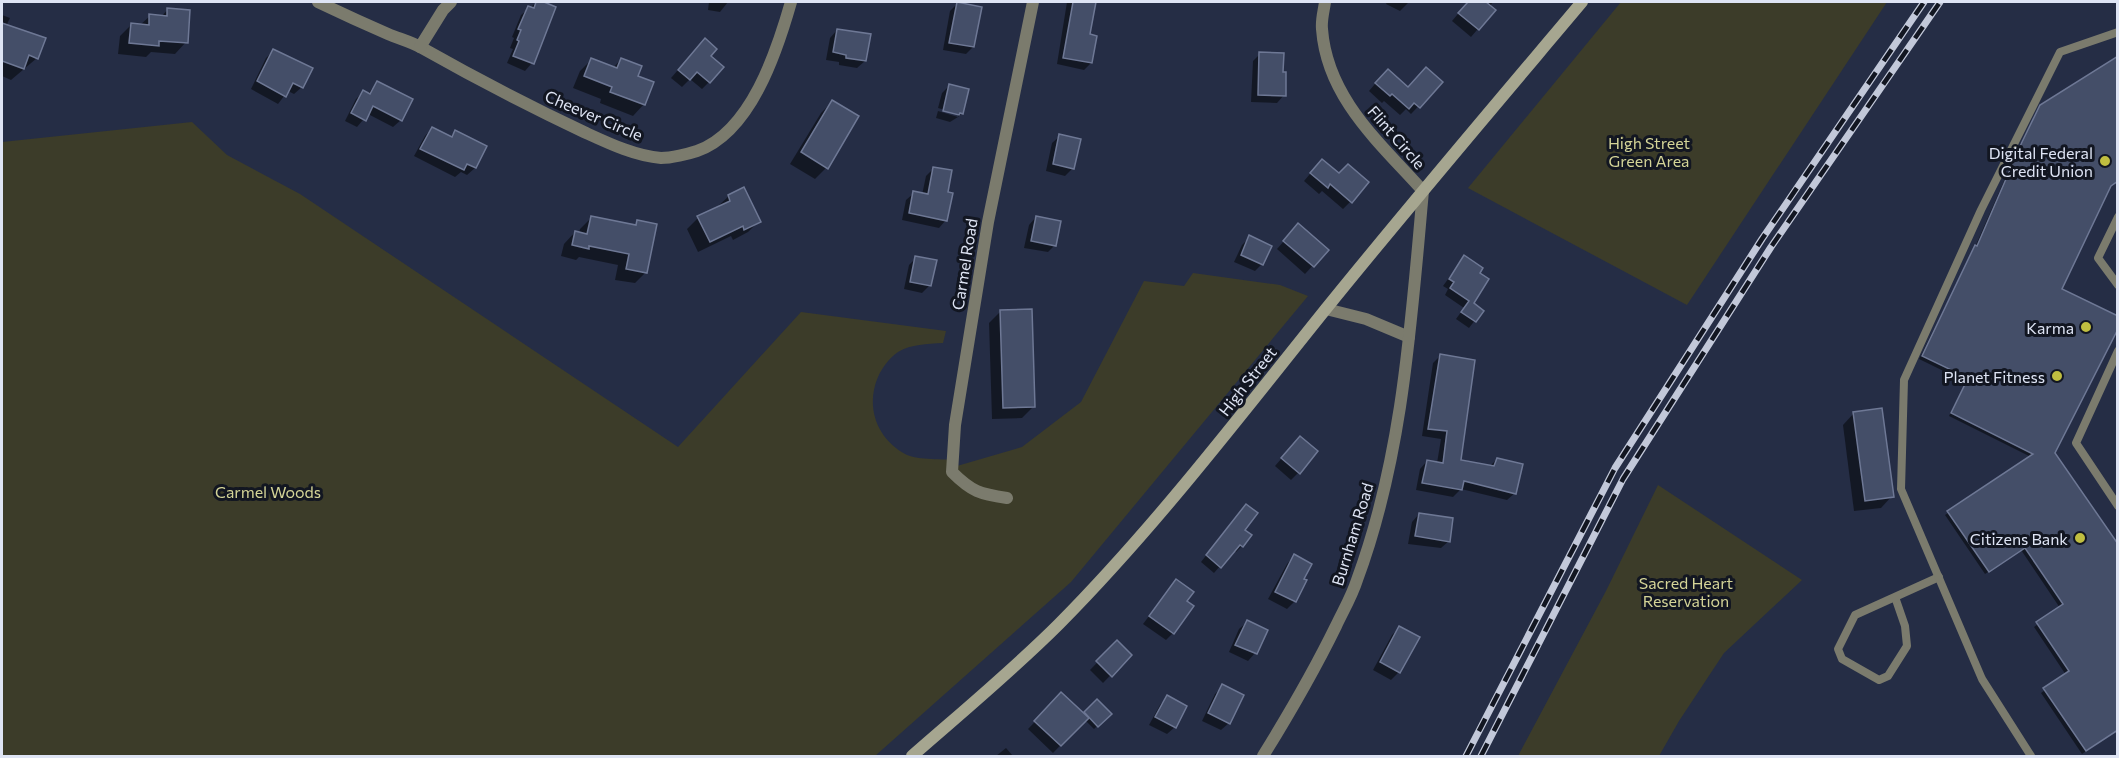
<svg xmlns="http://www.w3.org/2000/svg" width="2119" height="758" font-family="Commissioner,sans-serif">
  <style>
    .green { fill: #3c3c29 }
    .shadow { fill: #0007 }
    .building { fill: #444e68; stroke: #6e7895; stroke-width: 1.5 }
    .lines { fill: none; stroke-linecap: round; stroke-linejoin: round }
    .lane { stroke: #7b7b6d; stroke-width: 8 }
    .street { stroke: #7b7b6d; stroke-width: 12 }
    .secondary { stroke: #a6a690; stroke-width: 12 }
    .rail-casing { stroke: #c2c8d9; stroke-width: 7 }
    .rail { stroke: #121621; stroke-width: 4.5; stroke-dasharray: 14; stroke-linecap: butt }
    .poi-dot { fill: #c0be40; stroke: #121621; stroke-width: 2 }
    .labels { text-anchor: middle; dominant-baseline: central; stroke-width: 6; stroke-linejoin: round; paint-order: stroke }
    .street-label { font-size: 16px; fill: #dee4f4; stroke: #121621 }
    .park-label { font-size: 16px; fill: #d4d497; stroke: #121621 }
    .poi-label { font-size: 16px; fill: #dee4f4; stroke: #121621; text-anchor: end }
  </style>
  <rect width="100%" height="100%" fill="#252d45"/>
  <g class="green">
    <path d="M1621,2H1887L1687,305L1468,188Z"/>
    <path d="M192,122L227,155L300,194L678,447L801,312L946,331L943,343C926,344 912,344 898,352C889,358 882,368 878,377C865,407 877,440 907,455C918,460 944,459 957,460V466L1022,447L1081,402L1144,281L1184,286L1193,273L1280,285L1308,296L1071,582L875,756H2V142Z"/>
    <path d="M1658,485L1802,580L1724,653L1679,721L1659,756H1518L1606,591Z"/>
  </g>
  <g class="shadow">
    <path d="M537,2L554,8L532,63L525,71L507,63L513,49L510,48L514,38L512,37L521,15Z"/>
    <path d="M709,2H731H728L720,12L708,10Z"/>
    <path d="M1067,2H1094L1088,36L1091,63L1084,70L1057,64Z"/>
    <path d="M1387,2H1409L1400,11L1386,4Z"/>
    <path d="M1468,2H1493L1490,6L1494,10L1471,37L1452,21Z"/>
    <path d="M957,4L973,47L966,54L943,50L950,11Z"/>
    <path d="M168,9L186,42L175,54L151,52L146,57L118,54L120,36L131,25H140L150,16L161,17Z"/>
    <path d="M2,15L10,18L6,26L37,58L11,80L2,76Z"/>
    <path d="M837,30L865,61L857,68L839,65V62L826,60L830,38Z"/>
    <path d="M697,48L709,56V82L702,89L690,79L682,87L671,78Z"/>
    <path d="M273,51L302,87L294,94L288,91L278,104L251,89L266,58Z"/>
    <path d="M1260,54L1282,73L1284,95L1277,103L1251,102L1253,61Z"/>
    <path d="M621,59L636,77L644,104L633,116L600,103L601,99L573,88L580,71L591,60L613,68Z"/>
    <path d="M1380,78L1408,88L1441,82L1411,114L1406,109L1400,115L1384,101L1382,103L1369,91Z"/>
    <path d="M377,82L401,120L393,127L368,114L357,127L345,121L356,99L363,92L368,94Z"/>
    <path d="M949,86L962,113L958,117V114L938,108L942,93Z"/>
    <path d="M832,102L826,168L815,179L790,164L821,113Z"/>
    <path d="M2041,107L2109,186L2060,289L2054,454L2118,730L2082,754L2041,693L2066,675L2034,627L2060,608L2021,550L1985,574L1945,515L2031,457L1949,416L1966,382L1919,359L1975,247L2019,147L2037,110Z"/>
    <path d="M938,111L958,117L950,122L936,118Z"/>
    <path d="M432,128L450,137L456,131L485,146L475,168L467,175L461,172L455,177L414,156L425,136Z"/>
    <path d="M1060,136L1073,168L1065,176L1046,171L1052,143Z"/>
    <path d="M934,168L946,194V220L939,228L902,220L906,200L914,193L922,195L926,176Z"/>
    <path d="M1315,168L1350,202L1343,209L1322,191L1319,194L1304,181Z"/>
    <path d="M729,196L759,221L748,232L733,240L731,236L698,252L687,229L698,218L717,207Z"/>
    <path d="M1036,217L1055,245L1048,252L1024,248L1029,225Z"/>
    <path d="M591,218L633,226L638,222L646,272L635,283L615,280L618,265L579,257L576,260L561,256L564,244L575,232L579,233L580,229Z"/>
    <path d="M1291,233L1327,250L1305,274L1277,249Z"/>
    <path d="M1250,237L1262,264L1255,271L1234,262L1242,245Z"/>
    <path d="M1464,257L1472,304L1482,311L1469,328L1456,319L1464,308L1445,295L1448,289L1443,286Z"/>
    <path d="M916,258L930,285L922,293L904,289L909,265Z"/>
    <path d="M1000,312L1034,406L1022,418L992,419L989,323Z"/>
    <path d="M1440,356L1459,462L1489,467L1497,459L1515,493L1507,500L1461,489L1453,497L1416,490L1420,469L1427,461L1437,463L1441,439L1422,436L1433,363Z"/>
    <path d="M1854,413L1892,496L1881,508L1854,511L1843,425Z"/>
    <path d="M1293,445L1298,473L1291,480L1275,466Z"/>
    <path d="M1240,512L1243,531L1250,536L1242,546L1236,552L1233,551L1214,573L1201,562Z"/>
    <path d="M1419,514L1449,541L1441,548L1408,544L1412,522Z"/>
    <path d="M1294,556L1302,580L1305,581L1295,601L1287,609L1268,599L1287,564Z"/>
    <path d="M1176,581L1185,601L1173,633L1166,640L1143,624Z"/>
    <path d="M1247,622L1266,630L1255,653L1248,661L1229,652L1239,629Z"/>
    <path d="M1400,627L1418,637L1399,672L1391,680L1373,670L1392,635Z"/>
    <path d="M1117,642L1130,655L1103,683L1090,670Z"/>
    <path d="M1223,686L1229,723L1221,730L1202,721L1215,694Z"/>
    <path d="M1062,694L1083,715L1097,701L1109,714L1094,729L1085,720L1053,753L1028,729Z"/>
    <path d="M1167,697L1175,727L1167,734L1149,725L1160,705Z"/>
    <path d="M1006,748L1013,756H996Z"/>
  </g>
  <g class="building">
    <path d="M536,2H544L556,7L534,64L513,56L519,41L517,40L521,30L518,29L528,6L534,8Z"/>
    <path d="M957,2L982,7L974,47L949,43Z"/>
    <path d="M1073,2H1096L1090,34L1097,36L1092,63L1063,58Z"/>
    <path d="M1468,2H1486L1496,10L1479,30L1458,13Z"/>
    <path d="M167,8L190,10L188,43L159,41V46L129,43L131,23L149,25V14L167,16Z"/>
    <path d="M2,23L46,38L38,59L29,55L24,69L2,61Z"/>
    <path d="M837,29L871,34L866,61L846,58V55L833,52Z"/>
    <path d="M705,38L717,49L711,56L724,67L710,83L697,72L690,80L678,70Z"/>
    <path d="M273,49L313,68L303,88L293,83L286,97L257,81Z"/>
    <path d="M1259,52L1284,53L1283,72H1286V96L1258,95Z"/>
    <path d="M2118,56V181L2111,186L2062,289L2118,316V329L2055,453L2118,544V730L2086,751L2043,688L2069,671L2036,622L2063,604L2025,548L1989,572L1947,511L2033,454L1951,413L1968,378L1922,356L1975,245L1977,246L2022,142L2040,105Z"/>
    <path d="M591,58L617,68L621,58L642,66L638,76L654,82L645,105L610,92L612,87L584,76Z"/>
    <path d="M1426,67L1443,82L1420,108L1414,103L1409,109L1392,94L1390,96L1375,83L1388,69L1408,87Z"/>
    <path d="M377,81L413,99L402,121L373,106L366,121L351,113L363,90L370,94Z"/>
    <path d="M949,84L969,89L963,114L960,113L959,115L943,111Z"/>
    <path d="M832,100L859,116L828,169L801,152Z"/>
    <path d="M432,127L452,137L455,130L487,146L476,168L467,164L464,170L420,149Z"/>
    <path d="M1059,134L1081,139L1074,169L1053,164Z"/>
    <path d="M1322,159L1339,173L1348,164L1369,182L1352,203L1330,184L1328,188L1310,173Z"/>
    <path d="M933,167L952,170L948,192L953,193L947,221L909,213L913,191L928,194Z"/>
    <path d="M744,187L761,222L744,230L743,226L710,242L697,216L730,201L728,195Z"/>
    <path d="M591,216L636,225L637,220L657,224L647,273L626,269L629,254L589,246V249L572,245L575,231L587,234Z"/>
    <path d="M1036,216L1061,221L1056,246L1031,241Z"/>
    <path d="M1298,223L1329,250L1314,267L1283,241Z"/>
    <path d="M1249,235L1272,246L1263,265L1241,255Z"/>
    <path d="M1464,255L1483,268L1480,273L1489,279L1474,303L1484,311L1476,322L1461,312L1469,301L1450,288L1454,282L1449,279Z"/>
    <path d="M915,256L937,260L931,286L910,282Z"/>
    <path d="M1032,309L1035,407L1003,408L1000,310Z"/>
    <path d="M1440,354L1475,360L1461,460L1494,466L1497,458L1523,464L1516,494L1464,481L1462,490L1422,483L1427,460L1443,463L1447,431L1428,429Z"/>
    <path d="M1882,408L1894,497L1865,501L1853,412Z"/>
    <path d="M1300,436L1318,451L1300,474L1281,458Z"/>
    <path d="M1246,504L1258,513L1245,530L1252,535L1243,547L1240,545L1221,568L1206,555Z"/>
    <path d="M1419,513L1453,518L1450,542L1415,536Z"/>
    <path d="M1294,554L1312,564L1304,579L1307,580L1296,602L1275,592Z"/>
    <path d="M1176,579L1194,592L1187,601L1194,606L1174,634L1149,616Z"/>
    <path d="M1247,620L1268,630L1257,654L1235,645Z"/>
    <path d="M1399,626L1420,637L1400,673L1380,662Z"/>
    <path d="M1117,640L1132,655L1112,677L1096,661Z"/>
    <path d="M1222,684L1244,695L1230,724L1208,713Z"/>
    <path d="M1061,692L1089,718L1061,746L1034,721Z"/>
    <path d="M1167,695L1187,706L1176,728L1155,717Z"/>
    <path d="M1097,699L1112,714L1098,727L1084,712Z"/>
  </g>
  <g class="lines">
    <g class="lane">
      <path d="M2118,217L2098,258L2118,285"/>
      <path d="M2118,351L2076,443L2118,506"/>
      <path d="M1895,597L1905,626L1907,646L1888,676L1879,680L1842,659L1838,649L1855,615L1939,577"/>
      <path d="M2031,756L1982,679L1901,489L1904,380L1981,210L2060,52L2118,32"/>
    </g>
    <g class="street">
      <path d="M318,2C341,13 365,24 388,34C400,39 412,42 422,48C475,78 529,106 584,132C608,143 635,156 661,158C671,158 688,154 697,151C751,132 777,51 791,2"/>
      <path d="M420,47L443,10L451,2"/>
      <path d="M1326,309L1366,319L1409,337"/>
      <path d="M1007,498C980,494 972,492 952,472L955,425L988,222L1033,2"/>
      <path d="M1263,756C1289,714 1314,671 1336,626C1343,611 1352,596 1357,580C1403,456 1411,322 1423,191C1380,143 1327,98 1322,29C1321,20 1324,10 1325,2"/>
    </g>
    <path class="secondary" d="M912,756C961,713 1012,671 1059,624C1156,526 1239,417 1325,310C1409,206 1496,104 1582,2"/>
    <g class="rail-casing">
      <g id="rail">
        <path d="M1466,756L1615,468L1762,239L1924,2"/>
        <path d="M1481,756L1623,479L1771,247L1940,2"/>
      </g>
    </g>
    <use href="#rail" class="rail"/>
  </g>
  <g class="poi-dot">
    <circle cx="2105" cy="161" r="6"/>
    <circle cx="2086" cy="327" r="6"/>
    <circle cx="2057" cy="376" r="6"/>
    <circle cx="2080" cy="538" r="6"/>
  </g>
  <g class="labels">
    <g class="street-label">
      <text transform="translate(594 115) rotate(23)">Cheever Circle</text>
      <text transform="translate(1397 137) rotate(49)">Flint Circle</text>
      <text transform="translate(964 264) rotate(-81)">Carmel Road</text>
      <text transform="translate(1247 381) rotate(-52)">High Street</text>
      <text transform="translate(1352 534) rotate(-73)">Burnham Road</text>
    </g>
    <g class="park-label">
      <text x="1649" y="142">High Street<tspan x="1649" dy="18">Green Area</tspan></text>
      <text x="268" y="491">Carmel Woods</text>
      <text x="1686" y="582">Sacred Heart<tspan x="1686" dy="18">Reservation</tspan></text>
    </g>
    <g class="poi-label">
      <text x="2093" y="152">Digital Federal<tspan x="2093" dy="18">Credit Union</tspan></text>
      <text x="2074" y="327">Karma</text>
      <text x="2045" y="376">Planet Fitness</text>
      <text x="2068" y="538">Citizens Bank</text>
    </g>
  </g>
  <rect width="2119" height="758" fill="none" stroke="#dee4f4" stroke-width="6"/>
</svg>
